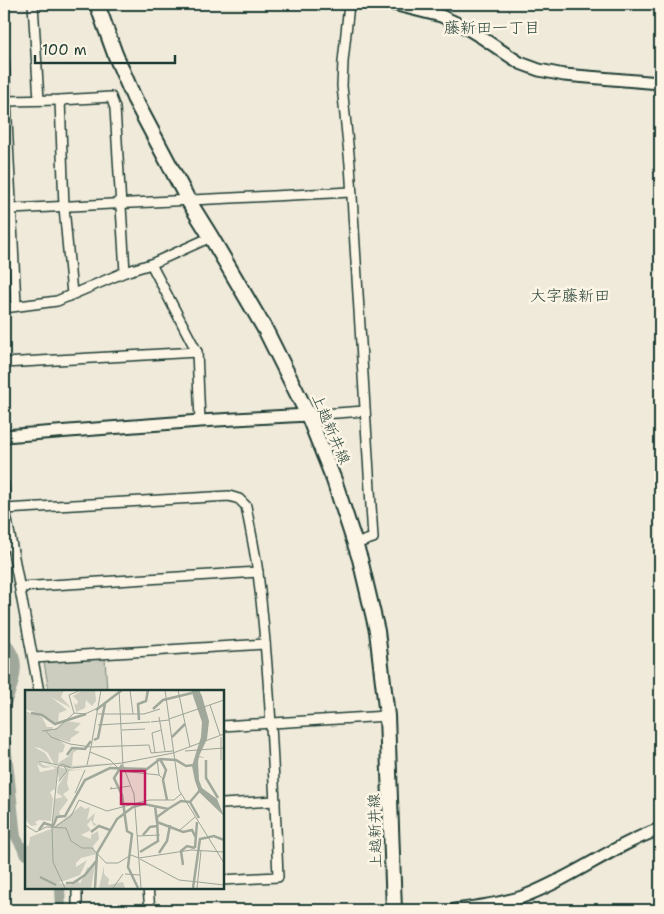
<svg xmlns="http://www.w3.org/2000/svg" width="664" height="914" font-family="'Shantell Sans','Klee One',sans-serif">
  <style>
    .green { fill: #cccdbf; stroke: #76857a }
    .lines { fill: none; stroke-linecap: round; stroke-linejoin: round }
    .canal { stroke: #9fa89a; stroke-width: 10 }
    .street-casing { stroke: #1f3d34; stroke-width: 12 }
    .secondary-casing { stroke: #1f3d34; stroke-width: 15 }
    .primary-casing { stroke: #1f3d34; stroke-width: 18 }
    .street { stroke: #fcf5e5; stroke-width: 9 }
    .secondary { stroke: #fcf5e5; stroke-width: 11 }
    .primary { stroke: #fcf5e5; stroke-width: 14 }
    .labels { text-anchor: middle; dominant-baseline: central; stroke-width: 5; stroke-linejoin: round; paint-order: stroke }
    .street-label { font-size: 15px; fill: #1f3d34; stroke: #fcf5e5 }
    .neighbourhood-label { font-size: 16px; fill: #1f3d34; stroke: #fcf5e5 }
    .inset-river { fill: none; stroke: #9fa89a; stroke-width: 2.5 }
    .inset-road { fill: none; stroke: #9ca598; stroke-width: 1 }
    .view { fill: #c2185b; fill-opacity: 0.15; stroke: #c2185b; stroke-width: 2.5 }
    .inset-edge { fill: none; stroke: #1f3d34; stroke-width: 2.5 }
  </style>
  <rect width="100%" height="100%" fill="#efeada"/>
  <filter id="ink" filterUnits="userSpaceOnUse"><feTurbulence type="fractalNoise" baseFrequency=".02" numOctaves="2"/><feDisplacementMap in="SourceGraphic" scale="10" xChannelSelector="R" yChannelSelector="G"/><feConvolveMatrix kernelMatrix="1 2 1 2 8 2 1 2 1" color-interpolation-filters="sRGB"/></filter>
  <g filter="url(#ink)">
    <path class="green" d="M105,658L107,691H49L44,662Z"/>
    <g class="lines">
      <g class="canal">
        <path d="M4,638C7,644 11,650 14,656C20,671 10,694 4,708"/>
        <path d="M4,738L6,743L16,837L26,855"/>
        <path d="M60,888L61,910"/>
      </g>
      <g class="street-casing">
        <g id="street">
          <path d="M33,4L39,100"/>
          <path d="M349,4L343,62L342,86L350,164L373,538L355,544"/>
          <path d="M4,59L16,305"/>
          <path d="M60,100L64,207L72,294"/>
          <path d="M6,101L60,100L111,97L115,108L125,272"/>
          <path d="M11,209L351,192"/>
          <path d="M151,264L197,352L200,421"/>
          <path d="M4,308L57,301L125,272L151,264L211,237"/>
          <path d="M4,363L197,352"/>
          <path d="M308,415L365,411"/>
          <path d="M4,484L5,509L39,692"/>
          <path d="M5,509L229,496L239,499L246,506C250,528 255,551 258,573C270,674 274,776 278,877L222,880"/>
          <path d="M20,587L258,572"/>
          <path d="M33,658L265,644"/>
          <path d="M222,726L387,716"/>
          <path d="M222,804L275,801"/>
          <path d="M77,888V910"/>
          <path d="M148,888L150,910"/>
        </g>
      </g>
      <g class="secondary-casing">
        <g id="secondary">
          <path d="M393,4L441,16L463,26L481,37L520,63L539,70L564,75L660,83"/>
          <path d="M4,436L200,421L308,415"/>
          <path d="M455,910C477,907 501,904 522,897C571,879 612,846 660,829"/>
        </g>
      </g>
      <g class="primary-casing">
        <path id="primary" d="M97,4L115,54L134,98L188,200L211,237L266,331L308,415L334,480L360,559L377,631L387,716L394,910"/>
      </g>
      <use href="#street" class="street"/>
      <use href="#secondary" class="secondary"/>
      <use href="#primary" class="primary"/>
    </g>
  </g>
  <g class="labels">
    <g class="street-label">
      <text transform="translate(331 429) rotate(67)">上越新井線</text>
      <text transform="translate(375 831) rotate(-92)">上越新井線</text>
    </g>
    <g class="neighbourhood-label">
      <text x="492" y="27">藤新田一丁目</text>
      <text x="570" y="295">大字藤新田</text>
    </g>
  </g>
  <g transform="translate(25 690)">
    <rect width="199" height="199" fill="#efeada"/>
    <path d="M0,0H39L36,7L46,18L26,7L42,20L34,23L33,32L26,33L18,25L0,19ZM58,0H70L71,11L67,16L61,10L60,18L51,22L49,13L52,15L53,11L48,6ZM0,21L17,27L22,37H28L27,41L40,31L56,33L49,40L55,42L46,48L45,52L33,49L40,55L38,62L34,63L33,73L44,66L49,57L52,60L48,63L47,76L88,73L50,78L34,76H45L29,74L23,63L15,58L9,57L20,63L27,74L14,70L18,75L27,77L18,78L12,74L15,82L30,79L29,77L19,73L41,79L42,78L47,79L45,80L60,79L44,81L42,93L44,100L38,104L43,110L34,122L36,126L28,131L30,109L38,107L32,103L33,96L43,80L33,93L34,89L32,81L30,99L25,102L28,109L26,131L14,130L10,132L12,135L6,136L0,129ZM56,116L60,119L65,117L62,130L70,123L68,132L72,135L69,136L66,130L62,135L66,140L56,145L66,149V145L73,141L74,149L68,156L71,164L56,168L51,173V177L62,170L55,185L33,193L46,195L53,190L55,194L62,178L70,175L66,198H0V157L4,155L5,147L26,139ZM79,176V184L84,189L83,195L98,192L100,198H74Z" fill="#cccdbf"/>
    <path d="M166,0H174L177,6L184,31L182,49L174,66L180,68L174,67L173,72L174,90L177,98L192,109L199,126L174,102L170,91L167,76L176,47L177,32Z" fill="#9fa89a"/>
    <path class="inset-river" d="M128,19L138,10L167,3M71,20L97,0M6,23L17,25L30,34L61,24M114,30L113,14L121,11L123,0M147,47L160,34M69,50L73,48L80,14M42,65L47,58L60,59L66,51M135,69L141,80L138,90L142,110M181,70V88L193,108M97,75L89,88L97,105L102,141L107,144L103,177L113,198M165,112L174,128M130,116L132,132L158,142L167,140L171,148M14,140L19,133L28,136L32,127L40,126L60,90L85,78L122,79L135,69L151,70L161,76L169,75M66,142L74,136L85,140M118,145L125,137L132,136M170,158L172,132M115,162L133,151L132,127L143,119M134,163L142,151L145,135M158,175L156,161L162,156L170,158M15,187L31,195M41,193H48L60,185L72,170M70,198L72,163L92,129L108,117L119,114L143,119L156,111L165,112L176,99M168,198L175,149L189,146L199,150"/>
    <path class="inset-road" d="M76,0L66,57L124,55L126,63L148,61M94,0L98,76L109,104L116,198M105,0L108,24M140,0L154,100L199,173M153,0L165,57M185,15L195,45M49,23L44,5L56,0M73,24H119L135,19M134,27L140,61M144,29L199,10M126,32L144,30M73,35L125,32M97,40L120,39M17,41L32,39L49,23L60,24L73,18M21,41L26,47L45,54L66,57L62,75M196,47V70M160,61L199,58M65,62L85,70L96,81L134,85M130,63L127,43L136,40M132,68L134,85L139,90M14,71L47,78L97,73L148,63L199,44M34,91L42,81L39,76M87,97L85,99L105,96M50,103L60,80M0,135L11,142L21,137L41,138L46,151L57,158H67L81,173H93L106,165L114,168M30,137L46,126L54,110L82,121L124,110H149L156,104M155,140L170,127M112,146L135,145M114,168L166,160L199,162M115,169L154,190M100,184L115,185M154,190L173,192M173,192L199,195M40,198L28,172L27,135L33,77L37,74L45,77M88,198L98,184M172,198L176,161"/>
    <path class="view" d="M96,81H120V114H96Z"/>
    <rect width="199" height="199" class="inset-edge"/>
  </g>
  <rect width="664" height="914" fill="none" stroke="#fcf5e5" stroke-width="20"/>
  <rect x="10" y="10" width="644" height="894" fill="none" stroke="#1f3d34" stroke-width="2" filter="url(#ink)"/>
  <path d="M35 55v8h140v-8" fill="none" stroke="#1f3d34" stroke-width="2.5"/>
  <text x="42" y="55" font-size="15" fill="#1f3d34" stroke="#fcf5e5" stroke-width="4" paint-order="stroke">100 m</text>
</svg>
